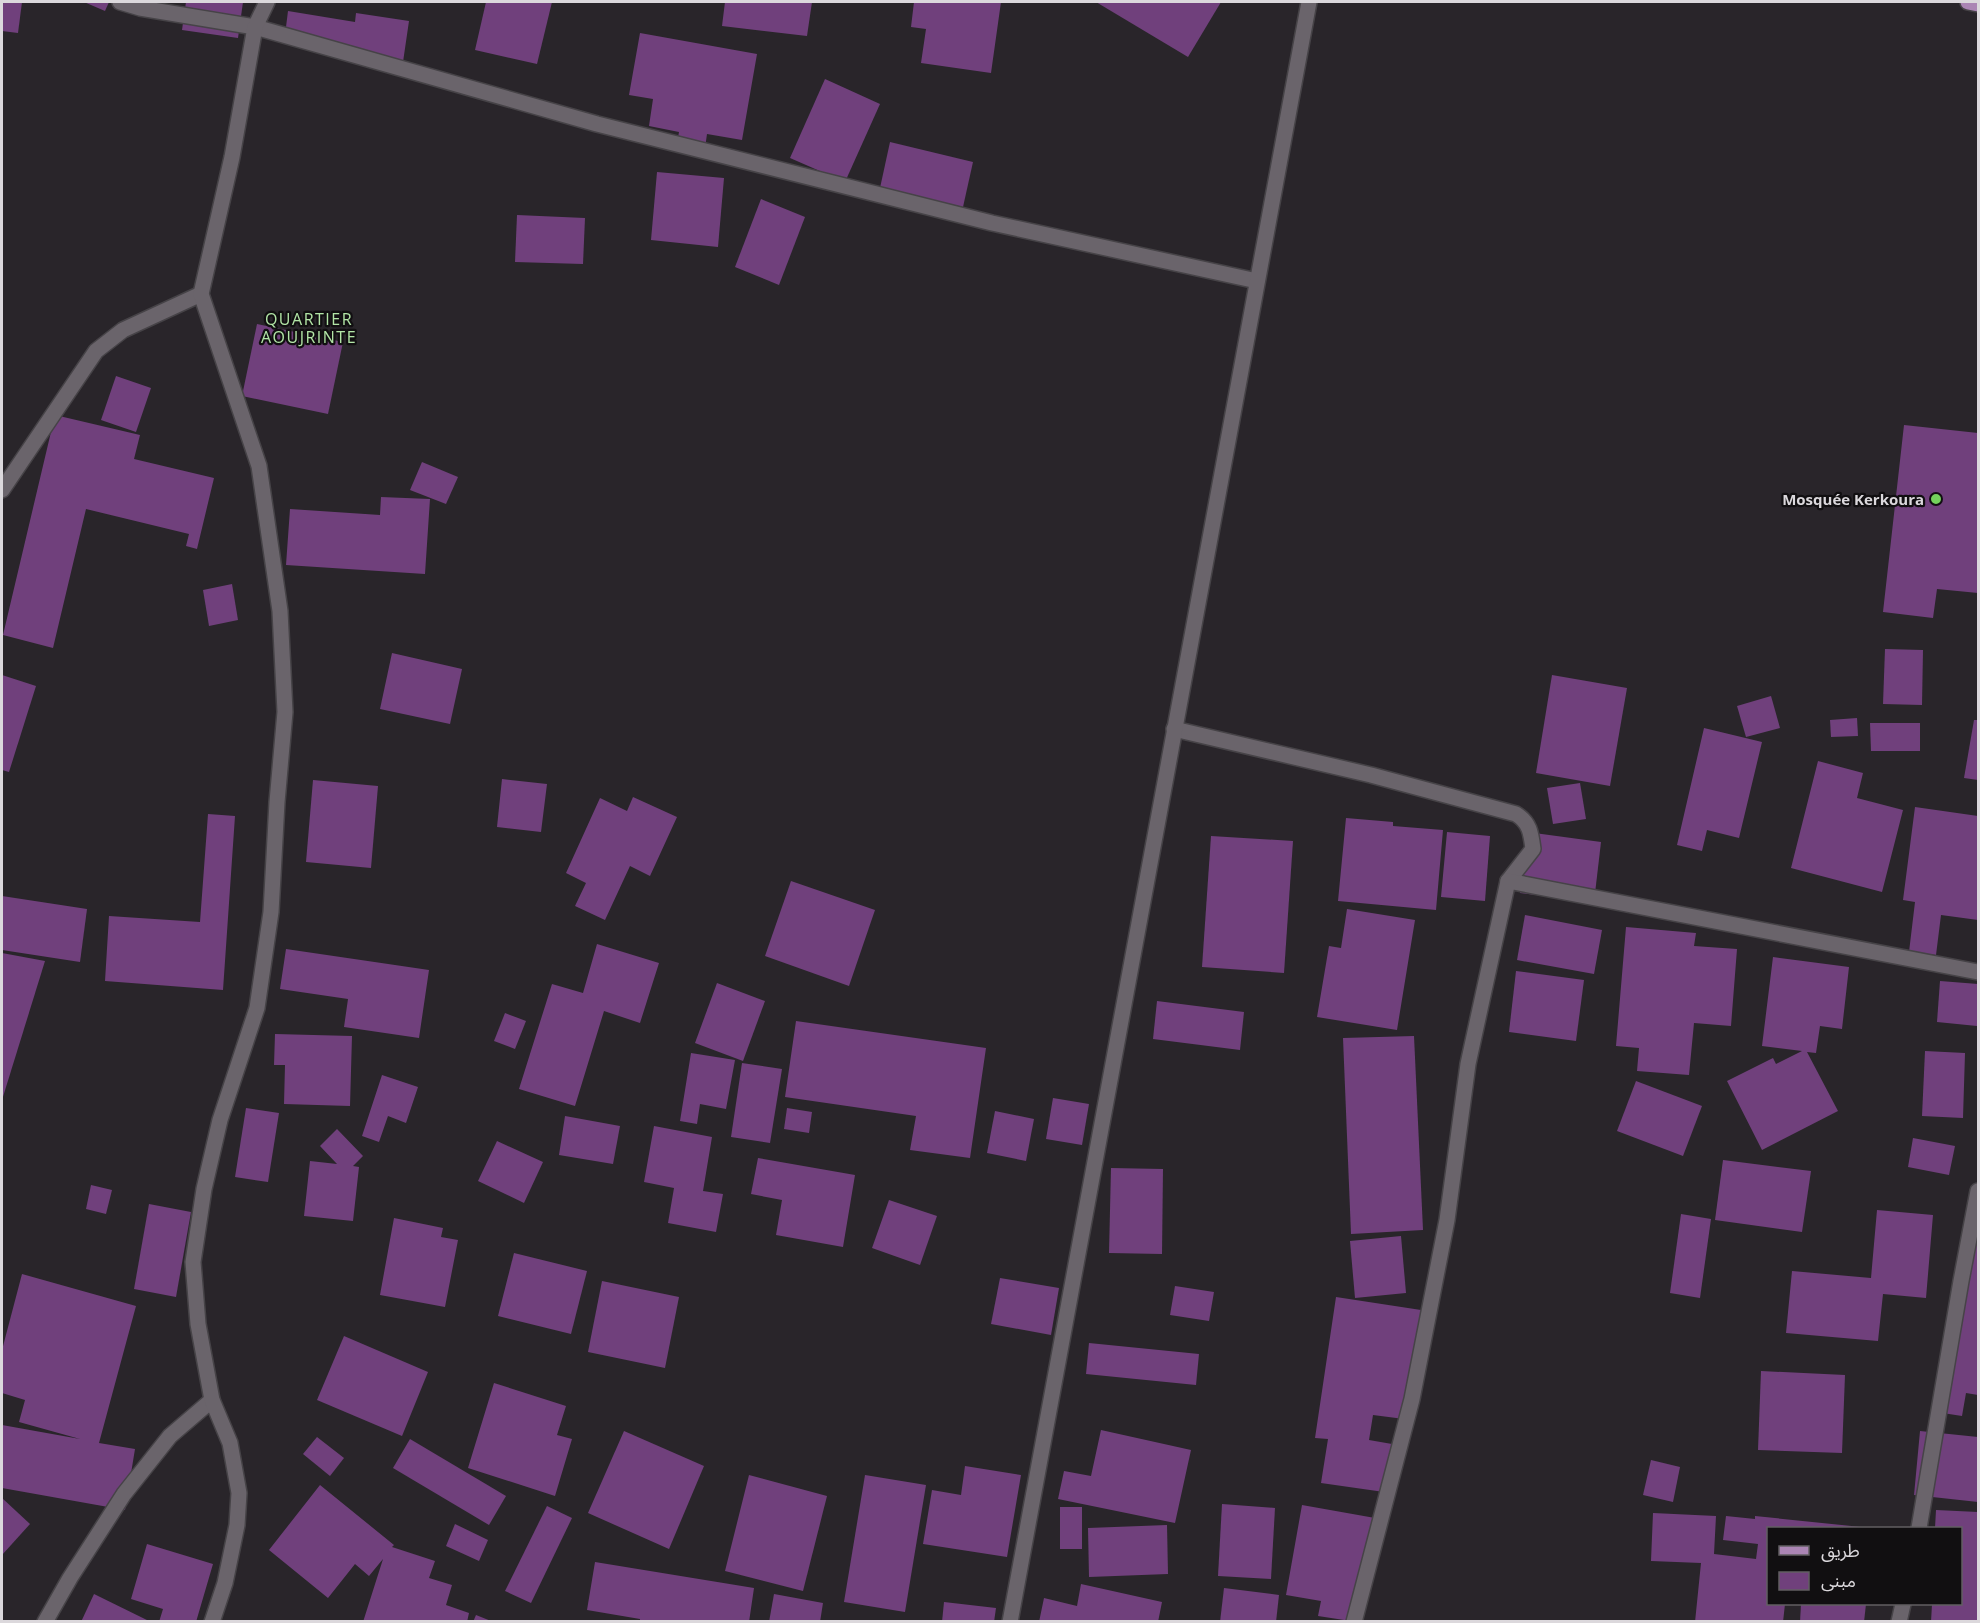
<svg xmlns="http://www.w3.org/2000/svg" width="1980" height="1623" font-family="'Open Sans','Noto Sans Arabic',sans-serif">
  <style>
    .building { fill: #70407c }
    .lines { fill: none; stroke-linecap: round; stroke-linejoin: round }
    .minor-casing { stroke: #464347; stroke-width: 18 }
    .major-casing { stroke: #464347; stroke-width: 18 }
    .minor { stroke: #6a646b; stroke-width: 15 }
    .major { stroke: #ab85b4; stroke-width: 15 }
    .poi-dot { fill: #74d25c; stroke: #110f11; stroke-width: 2 }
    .labels { text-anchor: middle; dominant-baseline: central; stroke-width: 4.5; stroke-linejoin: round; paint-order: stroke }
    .poi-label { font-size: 15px; font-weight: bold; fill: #dbd8dc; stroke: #110f11; text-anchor: end }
    .neighbourhood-label { font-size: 16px; letter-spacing: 1.5px; fill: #b2e5a6; stroke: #110f11 }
  </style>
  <rect width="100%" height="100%" fill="#29252a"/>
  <g class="building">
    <path d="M2,2H22L18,33L2,31Z"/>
    <path d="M84,2H109L105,11Z"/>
    <path d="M186,2H243L238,38L182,30Z"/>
    <path d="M486,2H552L537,64L475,50Z"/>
    <path d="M725,2H812L807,36L722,26Z"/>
    <path d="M914,2H1001L991,73L921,63L926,29L911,27Z"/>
    <path d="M1096,2H1221L1188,57Z"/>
    <path d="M288,11L355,22L356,13L409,21L403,62L284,43Z"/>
    <path d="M640,33L757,54L742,140L707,134L705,148L677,143L679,132L649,126L653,99L629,95Z"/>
    <path d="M825,79L880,104L845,182L790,158Z"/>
    <path d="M890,142L973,162L963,207L880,188Z"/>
    <path d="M657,172L724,178L718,247L651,240Z"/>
    <path d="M761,199L805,217L779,285L735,267Z"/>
    <path d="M517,215L585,218L583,264L515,262Z"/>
    <path d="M257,324L343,342L328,414L242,396Z"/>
    <path d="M116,376L151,388L136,432L101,420Z"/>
    <path d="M55,415L140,435L134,459L214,478L197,549L186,546L189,534L86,509L53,648L3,635Z"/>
    <path d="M1904,425L1978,433V593L1937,589L1933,618L1883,612Z"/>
    <path d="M422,462L458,477L446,504L410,490Z"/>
    <path d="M381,497L430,499L425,574L286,565L290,509L380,515Z"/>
    <path d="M232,584L238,620L209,626L203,590Z"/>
    <path d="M1885,649L1923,650L1922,705L1883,704Z"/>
    <path d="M392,653L462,669L450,724L380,709Z"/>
    <path d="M2,675L36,686L9,772L2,770Z"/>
    <path d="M1552,675L1627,688L1610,786L1536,773Z"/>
    <path d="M1771,696L1780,728L1746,737L1737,706Z"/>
    <path d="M1857,718L1858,736L1831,737L1830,720Z"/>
    <path d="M1974,720H1978V780L1964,778Z"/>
    <path d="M1870,723H1920V751H1871Z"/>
    <path d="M1704,728L1762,742L1739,838L1707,830L1702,851L1677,845Z"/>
    <path d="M1818,761L1863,773L1857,798L1903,810L1882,892L1791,868Z"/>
    <path d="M502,779L547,784L541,832L497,827Z"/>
    <path d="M313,780L378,786L371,868L306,862Z"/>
    <path d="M1580,783L1586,819L1553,824L1547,788Z"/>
    <path d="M633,797L677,817L650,876L630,866L605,920L575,906L586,883L566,873L600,798L627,811Z"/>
    <path d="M1915,807L1978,816V920L1941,915L1936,955L1909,952L1915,902L1903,900Z"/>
    <path d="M208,814L235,816L223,990L105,981L109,916L200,922Z"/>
    <path d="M1346,818L1393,822V826L1443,830L1436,910L1338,901Z"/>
    <path d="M1447,832L1490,836L1485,901L1441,897Z"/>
    <path d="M1527,832L1601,842L1594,902L1520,893Z"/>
    <path d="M1211,836L1293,841L1284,973L1202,967Z"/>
    <path d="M791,881L875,910L849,986L765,956Z"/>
    <path d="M2,896L87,909L80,962L2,950Z"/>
    <path d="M1347,909L1415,920L1397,1030L1317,1017L1329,946L1341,948Z"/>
    <path d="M1525,915L1602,930L1594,974L1517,960Z"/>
    <path d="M1626,927L1696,933L1694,946L1737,949L1731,1026L1694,1023L1689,1075L1637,1071L1639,1048L1616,1046Z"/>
    <path d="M597,944L659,963L640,1023L604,1011L575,1106L519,1089L552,984L583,993Z"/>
    <path d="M286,949L429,970L419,1038L344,1027L348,999L280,989Z"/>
    <path d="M2,953L45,961L2,1100Z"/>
    <path d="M1773,957L1849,967L1842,1029L1820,1026L1816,1053L1807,1052L1838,1111L1762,1150L1727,1081L1773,1058L1776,1064L1802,1051L1762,1046Z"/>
    <path d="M1516,971L1584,980L1576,1041L1509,1032Z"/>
    <path d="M1940,981L1978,984L1977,1026L1937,1022Z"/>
    <path d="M717,983L765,1001L743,1061L695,1043Z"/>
    <path d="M1157,1001L1244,1012L1240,1050L1153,1039Z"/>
    <path d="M505,1013L526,1021L515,1049L494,1041Z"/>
    <path d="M796,1021L986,1048L970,1158L910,1150L916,1116L785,1097Z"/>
    <path d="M275,1034L352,1036L350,1106L284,1104L285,1065H274Z"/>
    <path d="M1414,1036L1423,1230L1351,1234L1343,1038Z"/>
    <path d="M1925,1051L1965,1053L1963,1118L1922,1116Z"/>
    <path d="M691,1053L735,1060L726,1109L700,1104L697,1124L680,1121Z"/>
    <path d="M742,1063L782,1069L770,1143L731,1137Z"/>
    <path d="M382,1075L418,1087L406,1123L388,1116L379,1142L362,1136Z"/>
    <path d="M1636,1081L1702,1106L1683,1156L1617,1131Z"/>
    <path d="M1053,1098L1089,1104L1082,1145L1046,1139Z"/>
    <path d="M246,1108L279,1113L268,1182L235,1177Z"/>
    <path d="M787,1108L812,1112L809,1133L784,1129Z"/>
    <path d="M995,1111L1034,1119L1026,1161L987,1153Z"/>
    <path d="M565,1116L620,1126L613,1164L559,1155Z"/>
    <path d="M654,1126L712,1137L703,1191L723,1194L716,1232L668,1223L674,1188L644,1182Z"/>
    <path d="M337,1129L363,1156L353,1166L359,1167L353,1221L304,1216L310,1161L337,1164L320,1146Z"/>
    <path d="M1913,1138L1955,1146L1949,1175L1908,1167Z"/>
    <path d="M497,1141L543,1162L524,1203L478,1181Z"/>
    <path d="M758,1158L855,1175L843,1247L776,1235L782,1200L751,1194Z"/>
    <path d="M1723,1160L1811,1171L1802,1232L1715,1220Z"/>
    <path d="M1111,1168L1163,1169L1162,1254L1109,1253Z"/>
    <path d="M91,1185L112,1190L106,1214L86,1209Z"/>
    <path d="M1978,1198V1395L1966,1393L1962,1416L1936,1412Z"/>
    <path d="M889,1200L937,1216L920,1265L872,1248Z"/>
    <path d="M149,1204L191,1212L176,1297L134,1289Z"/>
    <path d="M1877,1210L1933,1215L1926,1298L1883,1294L1878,1341L1786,1333L1792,1271L1871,1278Z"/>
    <path d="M1681,1214L1711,1219L1700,1298L1670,1293Z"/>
    <path d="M394,1218L443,1228L441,1237L458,1240L445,1307L380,1295Z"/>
    <path d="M1401,1236L1406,1293L1355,1298L1350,1241Z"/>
    <path d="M514,1253L587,1271L571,1334L498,1316Z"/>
    <path d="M22,1274L136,1306L99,1443L135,1449L125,1510L2,1488V1425L80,1439L19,1422L25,1400L2,1393V1350Z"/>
    <path d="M1000,1278L1059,1288L1051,1335L991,1324Z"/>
    <path d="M602,1281L679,1297L665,1368L588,1352Z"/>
    <path d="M1175,1286L1214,1292L1209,1321L1170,1315Z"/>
    <path d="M1336,1297L1421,1310L1404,1419L1373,1415L1369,1440L1392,1444L1384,1492L1321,1483L1328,1439L1315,1438Z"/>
    <path d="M344,1336L428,1372L402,1436L317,1400Z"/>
    <path d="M1089,1343L1199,1354L1196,1385L1086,1374Z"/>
    <path d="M1761,1371L1845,1375L1842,1453L1758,1450Z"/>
    <path d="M494,1383L566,1406L557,1435L572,1439L555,1496L468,1468Z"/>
    <path d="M1101,1430L1191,1450L1175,1523L1058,1499L1064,1471L1091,1476Z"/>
    <path d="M624,1431L704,1466L669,1549L588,1513Z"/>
    <path d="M1920,1431L1978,1437V1502L1914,1495Z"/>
    <path d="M317,1437L344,1458L330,1476L303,1454Z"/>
    <path d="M410,1439L506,1496L489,1525L393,1468Z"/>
    <path d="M1651,1460L1680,1467L1673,1502L1643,1495Z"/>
    <path d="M965,1466L1021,1475L1007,1557L923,1544L932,1490L961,1495Z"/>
    <path d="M749,1475L827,1496L803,1591L725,1571Z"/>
    <path d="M865,1475L926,1485L905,1612L844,1602Z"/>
    <path d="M320,1485L394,1545L392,1547L435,1561L429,1578L452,1585L446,1605L469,1613L467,1622H363L383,1559L369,1576L355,1564L328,1598L269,1550Z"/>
    <path d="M2,1498L30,1524L2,1555Z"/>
    <path d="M1222,1504L1275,1508L1271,1579L1218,1576Z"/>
    <path d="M1302,1505L1375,1518L1357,1622L1318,1616L1321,1601L1286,1595Z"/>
    <path d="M547,1506L572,1518L531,1603L505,1591Z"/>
    <rect x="1060" y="1507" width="22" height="42"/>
    <path d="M1936,1510L1978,1512V1622H1931L1932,1604H1960V1528H1935Z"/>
    <path d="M1653,1513L1716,1516L1714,1554L1756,1559L1758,1544L1723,1540L1726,1516L1755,1519V1516L1861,1527V1528H1768V1604H1785L1783,1622H1695L1701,1563L1651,1561Z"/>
    <path d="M455,1524L488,1540L479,1561L446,1546Z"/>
    <path d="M1167,1525L1168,1574L1089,1577L1088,1528Z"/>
    <path d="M147,1544L213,1564L196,1622H159L163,1609L131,1599Z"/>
    <path d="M595,1562L754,1588L749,1622H640V1619L587,1610Z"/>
    <path d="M1081,1584L1162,1602L1158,1622H1039L1044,1598L1077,1606Z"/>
    <path d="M1224,1588L1279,1595L1276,1622H1220Z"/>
    <path d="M94,1594L151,1622H81Z"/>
    <path d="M774,1594L823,1603L820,1622H769Z"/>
    <path d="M944,1602L996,1608L994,1622H942Z"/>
    <path d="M1801,1604H1866L1864,1622H1800Z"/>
    <path d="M476,1615L491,1621V1622H473Z"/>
  </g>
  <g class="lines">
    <g class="minor-casing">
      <g id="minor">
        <path d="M120,2L140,8L255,27L597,124L992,223L1257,281"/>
        <path d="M2,490L96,351L123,330L201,294"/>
        <path d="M1174,729L1371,775L1516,814C1530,823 1531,833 1533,849L1508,881"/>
        <path d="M1919,1528L1961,1281L1978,1191"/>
        <path d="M45,1622L70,1578L124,1494L170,1436L212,1400"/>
        <path d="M212,1622L225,1583L237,1525L239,1493L230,1443L212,1400L198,1324L193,1262L204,1189L220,1120L257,1008L271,912L277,802L285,712L280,611L259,466L201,294L232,157L255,27L267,2"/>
        <path d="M1010,1622L1309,2"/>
        <path d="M1354,1622L1412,1399L1447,1220L1468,1064L1508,881L1978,972"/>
        <path d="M1899,1622L1903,1604"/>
      </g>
    </g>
    <g class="major-casing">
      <path id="major" d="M1968,2L1978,4"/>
    </g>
    <use href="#minor" class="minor"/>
    <use href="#major" class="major"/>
  </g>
  <circle class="poi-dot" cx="1936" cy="499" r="6"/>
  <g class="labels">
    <g class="poi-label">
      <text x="1924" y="499">Mosquée Kerkoura</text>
    </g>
    <g class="neighbourhood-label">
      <text x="309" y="319">QUARTIER<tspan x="309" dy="18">AOUJRINTE</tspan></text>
    </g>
  </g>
  <rect width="1980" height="1623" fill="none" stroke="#dbd8dc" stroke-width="6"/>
  <rect x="1767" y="1527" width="195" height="78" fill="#110f11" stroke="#625f62" stroke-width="1.5"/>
  <rect x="1779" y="1546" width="30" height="9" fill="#ab85b4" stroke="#625f62" stroke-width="1.5"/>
  <text x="1821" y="1557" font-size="18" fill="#dbd8dc">طريق</text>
  <rect x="1779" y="1572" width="30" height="18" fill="#70407c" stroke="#625f62" stroke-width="1.5"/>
  <text x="1821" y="1587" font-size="18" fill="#dbd8dc">مبنى</text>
</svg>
